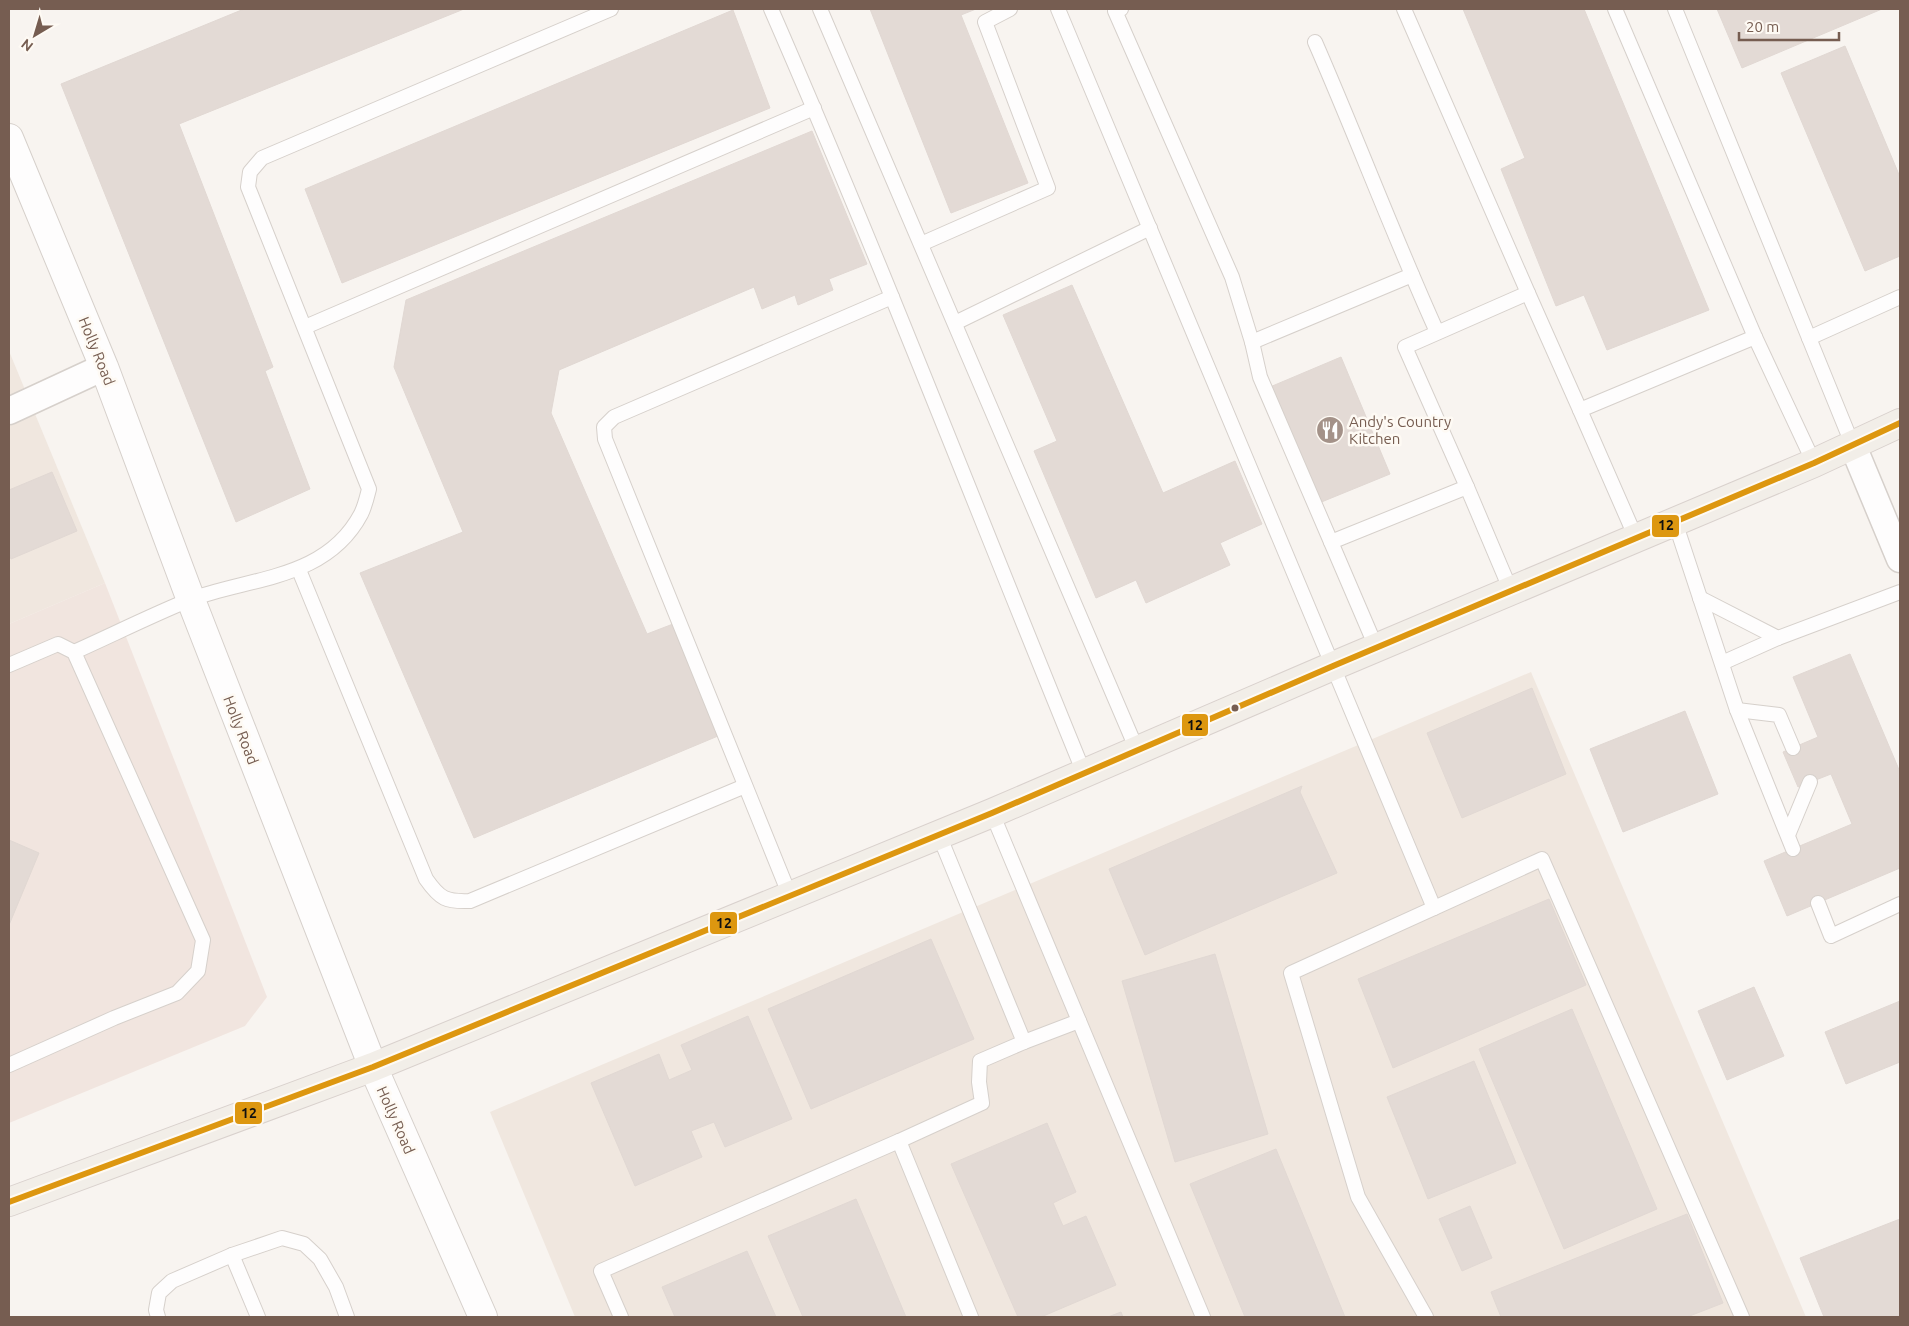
<svg xmlns="http://www.w3.org/2000/svg" width="1909" height="1326" font-family="Ubuntu,sans-serif">
  <style>
    .residential { fill: #f0e7df }
    .commercial { fill: #f1e5df }
    .building { fill: #e3dad5; stroke: #e1d8d3 }
    .lines { fill: none; stroke-linecap: round; stroke-linejoin: round }
    .lane-casing { stroke: #d6d0cb; stroke-width: 16 }
    .street-casing { stroke: #d6d0cb; stroke-width: 29 }
    .secondary-casing { stroke: #d6d0cb; stroke-width: 30 }
    .primary-casing { stroke: #d9d1cd; stroke-width: 30 }
    .lane { stroke: #fefdfd; stroke-width: 14 }
    .street { stroke: #fefdfd; stroke-width: 26 }
    .secondary { stroke: #fefdfd; stroke-width: 28 }
    .primary { stroke: #f2eee8; stroke-width: 28 }
    .bus-1-casing { stroke: #fefaf4; stroke-width: 10 }
    .bus-1 { stroke: #dd9710; stroke-width: 6 }
    .bus-dot { fill: #765d51; stroke: #fefaf4; stroke-width: 2 }
    .labels { text-anchor: middle; dominant-baseline: central; stroke-width: 5; stroke-linejoin: round; paint-order: stroke }
    .street-label { font-size: 15px; fill: #765d51; stroke: #fefaf4 }
    .poi-label { font-size: 15px; fill: #765d51; stroke: #fefaf4; text-anchor: start }
    .line-badge { stroke: #fefaf4; stroke-width: 2 }
    .pale-badge-label { font-size: 14px; text-anchor: middle; font-weight: bold; fill: #111 }
  </style>
  <rect width="100%" height="100%" fill="#f8f4f0"/>
  <g class="residential">
    <path d="M9,351L105,583L9,624Z"/>
    <path d="M1531,672L1806,1317H575L490,1112Z"/>
  </g>
  <path class="commercial" d="M105,583L267,997L245,1026L9,1123V624Z"/>
  <g class="building">
    <path d="M244,9H464L179,124L273,367L265,371L310,489L236,522L61,84Z"/>
    <path d="M870,9H976L961,15L1028,183L951,213Z"/>
    <path d="M1463,9H1584L1709,310L1607,350L1584,295L1556,306L1501,169L1525,158Z"/>
    <path d="M1717,9H1882L1742,68Z"/>
    <path d="M733,10L770,108L342,283L305,189Z"/>
    <path d="M1845,46L1900,177V256L1865,271L1781,73Z"/>
    <path d="M812,131L867,264L829,279L833,290L798,305L795,295L762,309L754,287L559,370L551,413L647,634L673,624L718,736L474,838L360,573L463,532L394,367L406,300Z"/>
    <path d="M1072,285L1163,493L1235,461L1262,524L1220,543L1230,565L1146,603L1136,580L1096,598L1034,451L1057,441L1003,315Z"/>
    <path d="M1341,357L1390,474L1319,503L1270,387Z"/>
    <path d="M52,472L77,531L11,559L9,554V490Z"/>
    <path d="M1850,654L1900,772V868L1787,916L1764,861L1852,824L1831,774L1798,787L1783,752L1818,737L1793,677Z"/>
    <path d="M1532,688L1566,774L1462,818L1427,733Z"/>
    <path d="M1685,711L1718,794L1623,832L1590,749Z"/>
    <path d="M1302,786L1300,792L1337,873L1145,955L1109,869Z"/>
    <path d="M9,840L39,853L9,925Z"/>
    <path d="M1549,899L1586,985L1393,1068L1358,979Z"/>
    <path d="M931,939L974,1039L811,1109L768,1009Z"/>
    <path d="M1215,954L1268,1134L1175,1162L1122,981Z"/>
    <path d="M1754,987L1784,1056L1727,1080L1698,1011Z"/>
    <path d="M1900,1001V1062L1846,1084L1825,1032Z"/>
    <path d="M1572,1009L1657,1209L1564,1249L1479,1049Z"/>
    <path d="M748,1016L792,1119L725,1147L714,1122L691,1131L702,1157L635,1186L591,1083L659,1054L669,1080L692,1070L681,1045Z"/>
    <path d="M1474,1061L1516,1163L1428,1199L1387,1097Z"/>
    <path d="M1047,1123L1076,1192L1053,1203L1063,1226L1086,1216L1116,1285L1041,1317H1018L951,1164Z"/>
    <path d="M1276,1149L1345,1317H1245L1190,1184Z"/>
    <path d="M856,1199L906,1317H803L768,1236Z"/>
    <path d="M1470,1206L1492,1258L1462,1271L1439,1219Z"/>
    <path d="M1687,1214L1723,1303L1687,1317H1501L1491,1292Z"/>
    <path d="M1900,1219V1315L1894,1317H1824L1800,1258Z"/>
    <path d="M747,1251L776,1317H675L662,1287Z"/>
    <path d="M1121,1312L1123,1317H1108Z"/>
  </g>
  <g class="lines">
    <g class="lane-casing">
      <g id="lane">
        <path d="M771,9C881,261 980,519 1084,773"/>
        <path d="M820,9L1137,750"/>
        <path d="M1058,9L1434,908"/>
        <path d="M1121,9L1115,11L1232,277L1252,342L1260,377L1331,542"/>
        <path d="M1404,9L1528,293"/>
        <path d="M1615,9L1755,337"/>
        <path d="M1675,9L1853,446"/>
        <path d="M1315,42C1357,138 1394,237 1437,332"/>
        <path d="M921,244L1048,188L985,22L1010,9"/>
        <path d="M955,323L1150,228"/>
        <path d="M305,327L814,108"/>
        <path d="M1809,338L1900,297"/>
        <path d="M1252,342L1412,275"/>
        <path d="M1467,487L1405,347L1528,293L1580,410"/>
        <path d="M1675,522L1737,710L1793,849"/>
        <path d="M1636,538L1580,410L1755,337L1814,463"/>
        <path d="M299,570L426,879C440,899 446,902 470,901L745,786"/>
        <path d="M1700,598L1778,638"/>
        <path d="M1376,647L1331,542L1467,487L1511,591"/>
        <path d="M74,652C112,635 150,616 189,600C250,577 326,580 361,514C365,506 367,497 369,489L248,187L250,172L262,158L611,9"/>
        <path d="M1722,663L1778,638L1900,592"/>
        <path d="M9,665L58,644L74,652L203,940L198,971L177,993L114,1018L9,1065"/>
        <path d="M1737,710L1779,715L1793,748"/>
        <path d="M992,813L1203,1317"/>
        <path d="M939,835L1024,1042L1079,1021"/>
        <path d="M1788,835L1810,782"/>
        <path d="M790,896L605,439L604,427L614,417L892,297"/>
        <path d="M1818,903L1831,936L1900,904"/>
        <path d="M899,1141L982,1103L979,1082L980,1061L1024,1042"/>
        <path d="M232,1255L258,1317"/>
        <path d="M158,1317L156,1310L159,1293L172,1281L232,1255L282,1238L304,1244L320,1259L336,1287L347,1317"/>
        <path d="M621,1317L601,1271L899,1141L971,1317"/>
        <path d="M1426,1317L1358,1197L1291,973L1542,859L1742,1317"/>
      </g>
    </g>
    <g class="street-casing">
      <g id="street">
        <path d="M9,411L104,367"/>
        <path d="M1853,446L1900,559"/>
      </g>
    </g>
    <g class="secondary-casing">
      <path id="secondary" d="M9,138L104,367L191,600L373,1067L483,1317"/>
    </g>
    <g class="primary-casing">
      <path id="primary" d="M9,1202L373,1067L992,813L1333,666L1814,463L1900,423"/>
    </g>
    <use href="#lane" class="lane"/>
    <use href="#street" class="street"/>
    <use href="#secondary" class="secondary"/>
    <use href="#primary" class="primary"/>
    <g class="bus-1-casing">
      <path id="bus-1" d="M9,1202L373,1067L992,813L1333,666L1814,463L1900,423"/>
    </g>
    <use href="#bus-1" class="bus-1"/>
  </g>
  <defs>
    <g id="restaurant-disc" transform="scale(1.4375)"><circle r="9.5" fill="#a49289" stroke="#fefaf4"/><path d="M-5-6h1v4h1v-4h1v4h1v-4h1v5L-1.5 .5V6h-2V.5L-5-1ZM5-6V6H3V1.5H1.5Q1.5-4 5-6Z" fill="#fff"/></g>
  </defs>
  <g fill-rule="evenodd">
    <use href="#restaurant-disc" x="1330" y="430"/>
  </g>
  <circle class="bus-dot" cx="1235" cy="708" r="4.5"/>
  <g class="labels">
    <g class="street-label">
      <text transform="translate(97 351) rotate(68)">Holly Road</text>
      <text transform="translate(241 730) rotate(69)">Holly Road</text>
      <text transform="translate(396 1120) rotate(66)">Holly Road</text>
    </g>
    <g class="poi-label">
      <text x="1349" y="421">Andy's Country<tspan x="1349" dy="17">Kitchen</tspan></text>
    </g>
  </g>
  <g class="line-badge">
    <rect x="1651" y="514" width="29" height="24" rx="5" fill="#dd9710"/>
    <rect x="1181" y="713" width="28" height="24" rx="5" fill="#dd9710"/>
    <rect x="709" y="911" width="29" height="24" rx="5" fill="#dd9710"/>
    <rect x="234" y="1101" width="29" height="24" rx="5" fill="#dd9710"/>
  </g>
  <g class="pale-badge-label">
    <text x="1666" y="530">12</text>
    <text x="1195" y="730">12</text>
    <text x="724" y="928">12</text>
    <text x="249" y="1118">12</text>
  </g>
  <rect width="1909" height="1326" fill="none" stroke="#765d51" stroke-width="20"/>
  <g transform="translate(35 35) rotate(218)" stroke="#fefaf4" stroke-width="4" paint-order="stroke">
  <path d="M0-4L9 19L0 12L-9 19Z" fill="#765d51"/>
  <text y="-8" font-size="14" font-weight="bold" text-anchor="middle" fill="#765d51">N</text>
  </g>
  <path d="M1739 32v8h100v-8" fill="none" stroke="#765d51" stroke-width="2.5"/>
  <text x="1746" y="32" font-size="15" fill="#765d51" stroke="#fefaf4" stroke-width="4" paint-order="stroke">20 m</text>
</svg>
